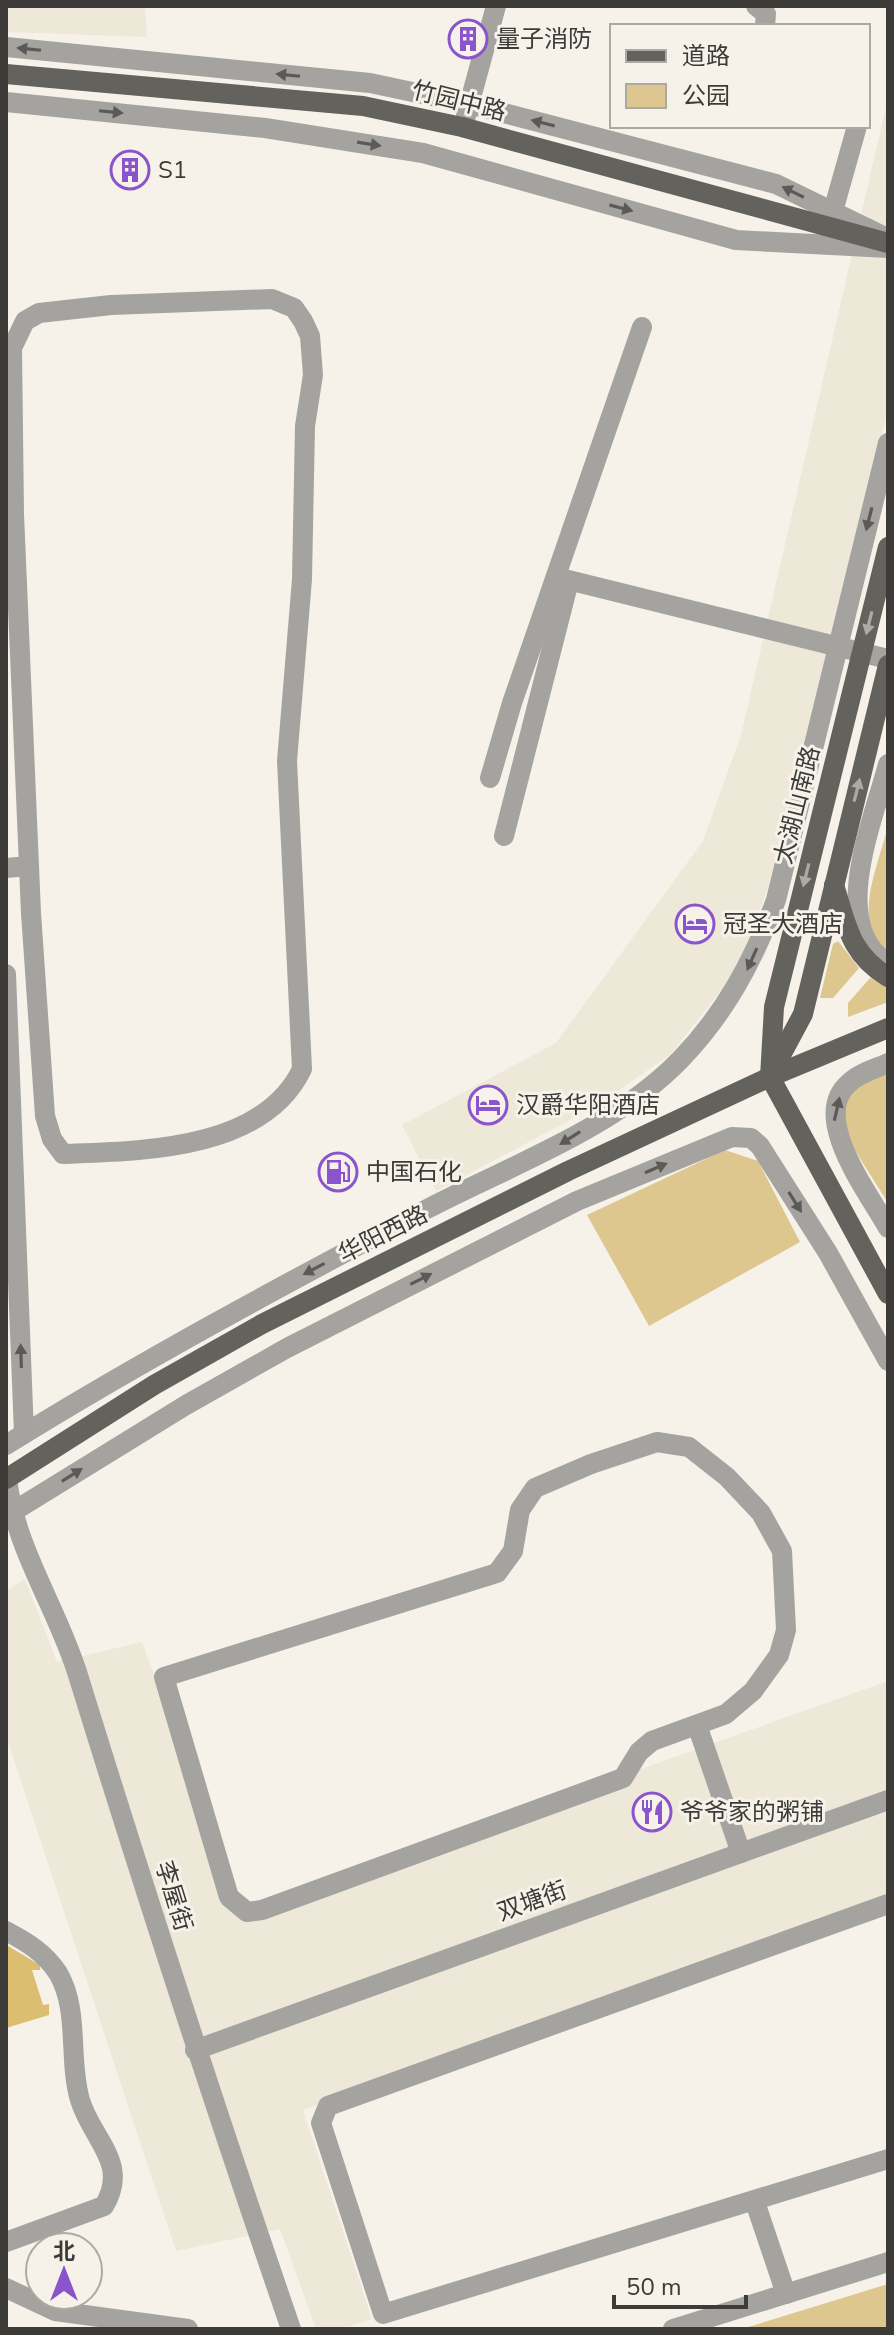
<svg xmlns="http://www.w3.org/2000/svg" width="894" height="2335" font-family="'Nunito Sans','Noto Sans SC',sans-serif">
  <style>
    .built { fill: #eee8d8 }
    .green { fill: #ddc78f }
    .water { fill: #dcbe71 }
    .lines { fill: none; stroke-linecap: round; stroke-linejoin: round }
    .minor { stroke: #a4a3a0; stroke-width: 20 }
    .major { stroke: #64625c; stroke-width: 20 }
    .oneway { fill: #5b5a57 }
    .oneway2 { fill: #adaaa3 }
    .labels { text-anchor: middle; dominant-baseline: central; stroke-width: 6; stroke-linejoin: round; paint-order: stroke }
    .poi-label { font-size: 24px; fill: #3c3b38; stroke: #f6f2ea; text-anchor: start }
    .street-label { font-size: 24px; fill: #3c3b38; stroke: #f6f2ea }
  </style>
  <rect width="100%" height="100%" fill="#f6f2ea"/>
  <g class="built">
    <path d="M6,6H145L147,37L6,32Z"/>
    <path d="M888,98V409L780,857L737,970L671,1054L595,1107L436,1191L402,1125L556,1043L703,841L741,735Z"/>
    <path d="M25,1579L57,1662L142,1642L235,1894L259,1905L888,1681V1895L303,2110L372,2319L342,2329H316L280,2229L176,2251L6,1736V1591Z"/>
  </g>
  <g class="green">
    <path d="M888,826V957C850,924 878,867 888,826Z"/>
    <path d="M838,941L859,968L833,998H820L833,944Z"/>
    <path d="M870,978L888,987V1002L848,1017V1003Z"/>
    <path d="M888,1071V1203L839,1125L845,1096L866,1080Z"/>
    <path d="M725,1150L758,1161L800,1242L649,1326L587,1215Z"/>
    <path d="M888,2284V2329H742Z"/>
  </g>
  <path class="water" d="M8,1946L40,1965V1970H32L43,2005L49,2004V2015L6,2028Z"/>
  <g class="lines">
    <g class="minor">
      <path d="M756,6L766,14L765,26"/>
      <path d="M6,47L370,83L469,104L776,184L881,235"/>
      <path d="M6,102L265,128L423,153L736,240L888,248"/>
      <path d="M466,116L496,6"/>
      <path d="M830,222L857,126"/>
      <path d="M272,299L294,308L303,321L310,336L313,375L305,426L302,579L287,761L302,1069C263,1151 140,1151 63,1154L52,1139L45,1116L31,913L14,514L12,348L25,321L39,313L111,305Z"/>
      <path d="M556,577L888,659"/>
      <path d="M888,764C874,819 827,927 888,963"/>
      <path d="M490,778L512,703L642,327"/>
      <path d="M504,836L569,581"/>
      <path d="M6,868L29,866"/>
      <path d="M6,974L24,1434"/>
      <path d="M888,1063C875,1069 859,1073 849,1083C809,1117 869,1193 888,1228"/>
      <path d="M657,1442L689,1447L727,1477L761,1513L782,1551L786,1630L779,1655L753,1691L726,1714L652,1741L639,1752L623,1778L262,1910L247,1912L229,1897L164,1677L497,1573L513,1551L520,1510L535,1488L591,1464Z"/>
      <path d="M6,1445C143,1360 285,1284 427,1209C513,1164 612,1130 681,1059C726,1012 753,961 776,900L888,443"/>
      <path d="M7,1479C15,1548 56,1606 77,1672C145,1892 216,2111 291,2329"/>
      <path d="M6,1516L186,1405L287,1348L577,1201L732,1137L751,1138L760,1146L828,1253L888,1361"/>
      <path d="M697,1725L741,1853"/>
      <path d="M888,1904L328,2106L321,2123L383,2314L888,2159"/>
      <path d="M6,1931C27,1942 45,1953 58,1973C80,2010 68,2060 80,2100C92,2140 130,2163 104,2206L6,2242"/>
      <path d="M195,2050L888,1800"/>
      <path d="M755,2202L786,2294"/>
      <path d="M6,2288L55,2311L188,2329"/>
      <path d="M673,2329L888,2262"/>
    </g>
    <g class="major">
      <path d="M6,74L363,106L462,127L888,243"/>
      <path d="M888,547L774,1007L770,1077L888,1294"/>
      <path d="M834,885C847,925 849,953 888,977"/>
      <path d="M773,1070L803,1014L888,665"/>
      <path d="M6,1479L154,1385L262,1324L568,1171L770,1077L888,1028"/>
    </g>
  </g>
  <defs><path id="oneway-solid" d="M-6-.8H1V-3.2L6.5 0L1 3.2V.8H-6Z" transform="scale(2)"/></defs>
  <g class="oneway">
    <use href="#oneway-solid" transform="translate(29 49) rotate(-174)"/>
    <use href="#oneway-solid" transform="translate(288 75) rotate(-174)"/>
    <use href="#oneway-solid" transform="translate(111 112) rotate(6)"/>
    <use href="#oneway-solid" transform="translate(543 123) rotate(-166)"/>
    <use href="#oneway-solid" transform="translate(369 144) rotate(9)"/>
    <use href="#oneway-solid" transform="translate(793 192) rotate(-154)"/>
    <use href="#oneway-solid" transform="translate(621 208) rotate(15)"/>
    <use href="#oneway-solid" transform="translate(869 519) rotate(104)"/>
    <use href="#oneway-solid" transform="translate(752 959) rotate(114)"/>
    <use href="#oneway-solid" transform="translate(837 1109) rotate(-77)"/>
    <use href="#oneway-solid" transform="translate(570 1138) rotate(148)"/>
    <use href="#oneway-solid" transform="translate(656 1168) rotate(-23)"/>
    <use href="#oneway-solid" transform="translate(795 1202) rotate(58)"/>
    <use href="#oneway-solid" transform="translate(314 1269) rotate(152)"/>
    <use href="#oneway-solid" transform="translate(421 1279) rotate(-27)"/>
    <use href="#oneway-solid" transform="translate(21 1356) rotate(-92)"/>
    <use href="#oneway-solid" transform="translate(72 1475) rotate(-32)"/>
  </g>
  <g class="oneway2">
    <use href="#oneway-solid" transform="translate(869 623) rotate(104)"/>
    <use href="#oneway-solid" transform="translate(857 790) rotate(-76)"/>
    <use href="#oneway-solid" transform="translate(806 875) rotate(104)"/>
  </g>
  <defs>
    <g id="building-ring" transform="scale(2)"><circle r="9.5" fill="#f6f2ea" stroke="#8a55cc" stroke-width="1.5"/><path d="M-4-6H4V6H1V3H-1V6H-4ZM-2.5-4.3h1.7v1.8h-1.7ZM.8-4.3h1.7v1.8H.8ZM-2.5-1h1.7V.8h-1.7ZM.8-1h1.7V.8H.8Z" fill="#8a55cc"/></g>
    <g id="hotel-ring" transform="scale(2)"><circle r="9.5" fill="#f6f2ea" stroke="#8a55cc" stroke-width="1.5"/><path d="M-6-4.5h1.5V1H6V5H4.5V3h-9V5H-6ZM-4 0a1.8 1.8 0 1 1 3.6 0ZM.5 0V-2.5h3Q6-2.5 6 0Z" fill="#8a55cc"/></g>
    <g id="fuel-ring" transform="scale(2)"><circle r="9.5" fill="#f6f2ea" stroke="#8a55cc" stroke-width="1.5"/><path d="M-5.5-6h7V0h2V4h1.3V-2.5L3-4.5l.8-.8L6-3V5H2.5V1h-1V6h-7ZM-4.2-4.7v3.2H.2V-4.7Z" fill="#8a55cc"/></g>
    <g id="restaurant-ring" transform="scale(2)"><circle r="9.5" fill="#f6f2ea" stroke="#8a55cc" stroke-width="1.5"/><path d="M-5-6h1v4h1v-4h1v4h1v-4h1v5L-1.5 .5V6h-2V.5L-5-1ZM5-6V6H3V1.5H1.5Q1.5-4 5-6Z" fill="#8a55cc"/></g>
  </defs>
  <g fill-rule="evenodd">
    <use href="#building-ring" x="468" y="39"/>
    <use href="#building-ring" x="130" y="170"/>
    <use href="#hotel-ring" x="695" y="924"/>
    <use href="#hotel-ring" x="488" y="1105"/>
    <use href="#fuel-ring" x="338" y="1172"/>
    <use href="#restaurant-ring" x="652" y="1812"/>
  </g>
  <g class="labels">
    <g class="poi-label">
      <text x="496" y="39">量子消防</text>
      <text x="158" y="170">S1</text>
      <text x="723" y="924">冠圣大酒店</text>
      <text x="516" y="1105">汉爵华阳酒店</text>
      <text x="366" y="1172">中国石化</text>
      <text x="680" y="1812">爷爷家的粥铺</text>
    </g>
    <g class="street-label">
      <text transform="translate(459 101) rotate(14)">竹园中路</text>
      <text transform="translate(797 805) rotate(-76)">太湖山南路</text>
      <text transform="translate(383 1234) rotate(-27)">华阳西路</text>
      <text transform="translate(174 1896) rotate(73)">李屋街</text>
      <text transform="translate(532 1901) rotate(-20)">双塘街</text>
    </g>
  </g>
  <rect width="894" height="2335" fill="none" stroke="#3c3b38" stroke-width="16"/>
  <rect x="610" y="24" width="260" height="104" fill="#f6f2ea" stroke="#aca9a3" stroke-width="2"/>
  <rect x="626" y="50" width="40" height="12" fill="#64625c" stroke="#aca9a3" stroke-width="2"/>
  <text x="682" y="64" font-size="24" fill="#3c3b38">道路</text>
  <rect x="626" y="84" width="40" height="24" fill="#ddc78f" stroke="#aca9a3" stroke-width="2"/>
  <text x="682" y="104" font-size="24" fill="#3c3b38">公园</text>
  <g transform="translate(64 2271)"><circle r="38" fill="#f6f2ea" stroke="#aca9a3" stroke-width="2"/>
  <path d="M0-6L14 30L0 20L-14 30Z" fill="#8a55cc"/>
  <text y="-12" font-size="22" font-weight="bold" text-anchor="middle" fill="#3c3b38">北</text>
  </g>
  <path d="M614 2295v12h132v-12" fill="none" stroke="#3c3b38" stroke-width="4"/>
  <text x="626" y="2295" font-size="24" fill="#3c3b38" stroke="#f6f2ea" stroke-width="6" paint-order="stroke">50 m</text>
</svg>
